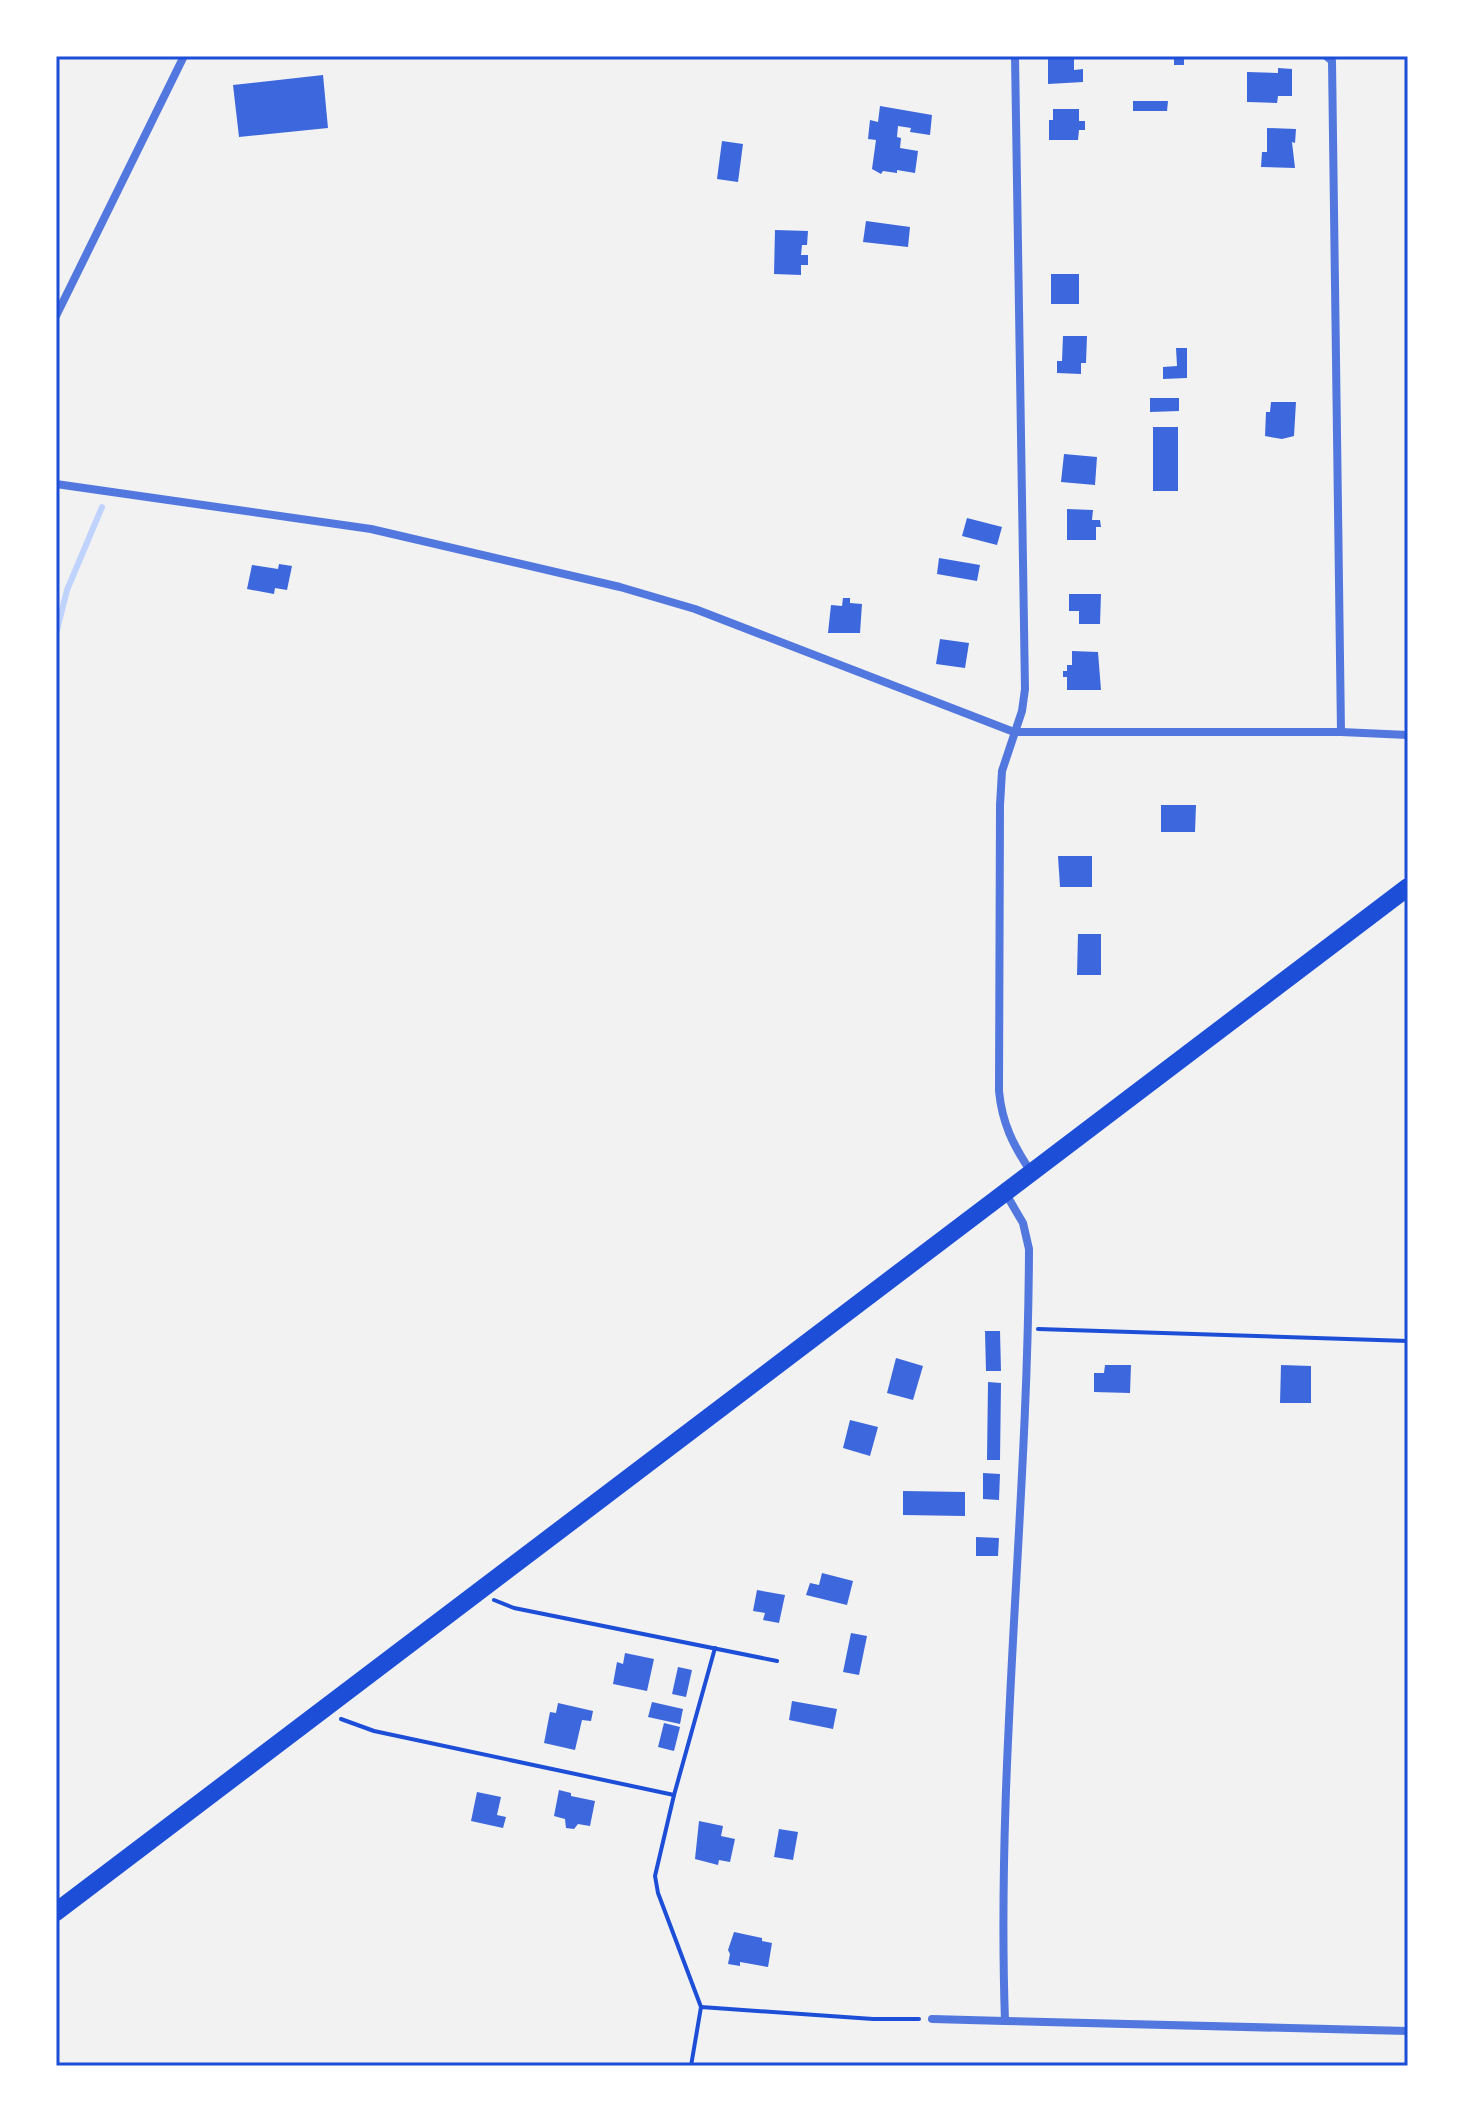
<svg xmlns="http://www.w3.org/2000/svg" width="1464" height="2122" font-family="Arial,sans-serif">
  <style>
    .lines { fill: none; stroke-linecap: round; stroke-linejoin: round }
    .stream { stroke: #bfd3fe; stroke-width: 6 }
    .building { fill: #3d67dc }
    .path { stroke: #1d4ed8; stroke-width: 4 }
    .minor { stroke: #5277de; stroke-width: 8 }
    .primary { stroke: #1d4ed8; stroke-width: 18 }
    .neatline { fill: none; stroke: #1d4ed8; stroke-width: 3 }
  </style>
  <rect width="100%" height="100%" fill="#f2f2f2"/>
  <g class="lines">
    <path class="stream" d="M56,634L67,590L102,507"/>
  </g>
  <g class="building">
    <rect x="1174" y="56" width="10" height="9"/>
    <path d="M1048,57H1074V70L1083,69V82L1048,84Z"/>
    <path d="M1278,68L1292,69V96H1278L1277,103L1247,102V72L1278,73Z"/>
    <path d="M323,75L328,128L239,137L233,85Z"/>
    <path d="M1133,101H1168L1167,111H1133Z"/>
    <path d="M880,106L932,115L930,135L910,132L911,128L898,126L897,137L901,138L900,148L918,151L915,173L897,170V173L883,171L881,174L872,169L876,140L868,139L870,120L878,122Z"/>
    <path d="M1053,109H1079V121H1085V130H1079L1078,140H1049V120H1053Z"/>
    <path d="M1267,128L1296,129L1295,143L1292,142L1295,168L1261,167L1262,152H1267Z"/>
    <path d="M722,141L743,144L738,182L717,179Z"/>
    <path d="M866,221L910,227L908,247L863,242Z"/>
    <path d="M775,230L808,231L807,245H802L801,255H808V265H801V275L774,274Z"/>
    <rect x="1051" y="274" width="28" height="30"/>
    <path d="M1063,336H1087L1086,363H1081V374L1057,373V361H1062Z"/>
    <path d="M1176,348H1187V378L1163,379V367L1177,366Z"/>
    <path d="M1150,398H1179V411L1150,412Z"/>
    <path d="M1271,402H1296L1294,436L1282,439L1265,436L1266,412H1270Z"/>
    <rect x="1153" y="427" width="25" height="64"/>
    <path d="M1064,454L1097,457L1095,485L1061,482Z"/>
    <path d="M1067,509L1093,510L1092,520H1100L1101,527H1096V540H1067Z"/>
    <path d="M967,518L1002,527L997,545L962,536Z"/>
    <path d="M939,558L980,565L977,581L937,574Z"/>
    <path d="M279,564L292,566L287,590L275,588L274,594L247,589L252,565L278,569Z"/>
    <path d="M1069,594H1101L1100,624H1079V611H1069Z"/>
    <path d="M843,598H850V603L862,604L860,633H828L831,605L842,606Z"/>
    <path d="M940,639L969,643L965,668L936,664Z"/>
    <path d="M1072,651L1098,652L1101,690H1067V677H1063V671H1067V665H1072Z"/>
    <path d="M1161,805H1196L1195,832H1161Z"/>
    <path d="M1058,856H1092V887H1060Z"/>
    <path d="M1078,934H1101V975H1077Z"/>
    <path d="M985,1331H1000L1001,1371H986Z"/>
    <path d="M896,1358L923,1366L913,1400L887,1393Z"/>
    <path d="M1105,1365H1131L1130,1393L1094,1392V1373H1104Z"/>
    <path d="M1281,1365L1311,1366V1403H1280Z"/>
    <path d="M988,1382L1001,1383L1000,1460H987Z"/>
    <path d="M850,1420L878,1427L870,1456L843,1448Z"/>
    <path d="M983,1473L1000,1474L999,1500L983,1499Z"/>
    <path d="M903,1491L965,1492V1516L903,1515Z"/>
    <path d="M976,1537L999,1538L998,1556H976Z"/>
    <path d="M822,1573L853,1581L847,1605L806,1595L810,1583L819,1585Z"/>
    <path d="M757,1590L785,1595L779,1623L763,1620L765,1613L753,1611Z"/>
    <path d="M851,1633L867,1636L859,1675L843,1672Z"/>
    <path d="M625,1653L654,1659L647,1691L613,1684L617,1662L623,1664Z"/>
    <path d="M678,1667L692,1670L686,1697L672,1694Z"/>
    <path d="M792,1701L837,1709L833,1729L789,1720Z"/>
    <path d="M652,1702L683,1709L680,1724L648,1717Z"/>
    <path d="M558,1703L593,1711L591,1721L582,1720L575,1750L544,1743L550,1712L556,1713Z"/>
    <path d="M664,1723L680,1727L674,1751L658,1747Z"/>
    <path d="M559,1790L571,1793V1796L595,1801L590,1826L578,1824L574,1829L566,1828L565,1819L554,1816Z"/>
    <path d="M477,1792L501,1797L497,1815L506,1817L503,1828L471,1821Z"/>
    <path d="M699,1821L723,1826L721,1836L735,1839L730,1862L719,1860L718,1865L695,1859Z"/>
    <path d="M779,1829L798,1832L793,1860L774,1857Z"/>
    <path d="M734,1932L762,1938V1941L772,1943L768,1967L740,1962V1966L728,1964L730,1954L728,1950Z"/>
  </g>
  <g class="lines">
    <g class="path">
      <path d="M1038,1329L1408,1341"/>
      <path d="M494,1600L514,1608L777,1661"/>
      <path d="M341,1719L374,1731L674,1795"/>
      <path d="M701,2007L658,1893L655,1876L674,1795L715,1648"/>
      <path d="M691,2066L701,2007L873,2019H919"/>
    </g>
    <g class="minor">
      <path d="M1015,56L1025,689L1022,711L1002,771L1000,805L999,1091C1002,1123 1013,1145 1031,1172"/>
      <path d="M1326,56L1332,61L1341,732"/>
      <path d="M56,316L184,56"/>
      <path d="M56,484L371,529L620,587L695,609L1014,732H1341L1408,735"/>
      <path d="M932,2019L1005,2021C996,1763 1028,1507 1029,1249L1023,1223L1006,1194"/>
      <path d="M1005,2021L1408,2031"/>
    </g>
    <path class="primary" d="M56,1912L1408,887"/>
  </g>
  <rect width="1464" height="2122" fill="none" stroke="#ffffff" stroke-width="116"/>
  <rect x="58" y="58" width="1348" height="2006" class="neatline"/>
</svg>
